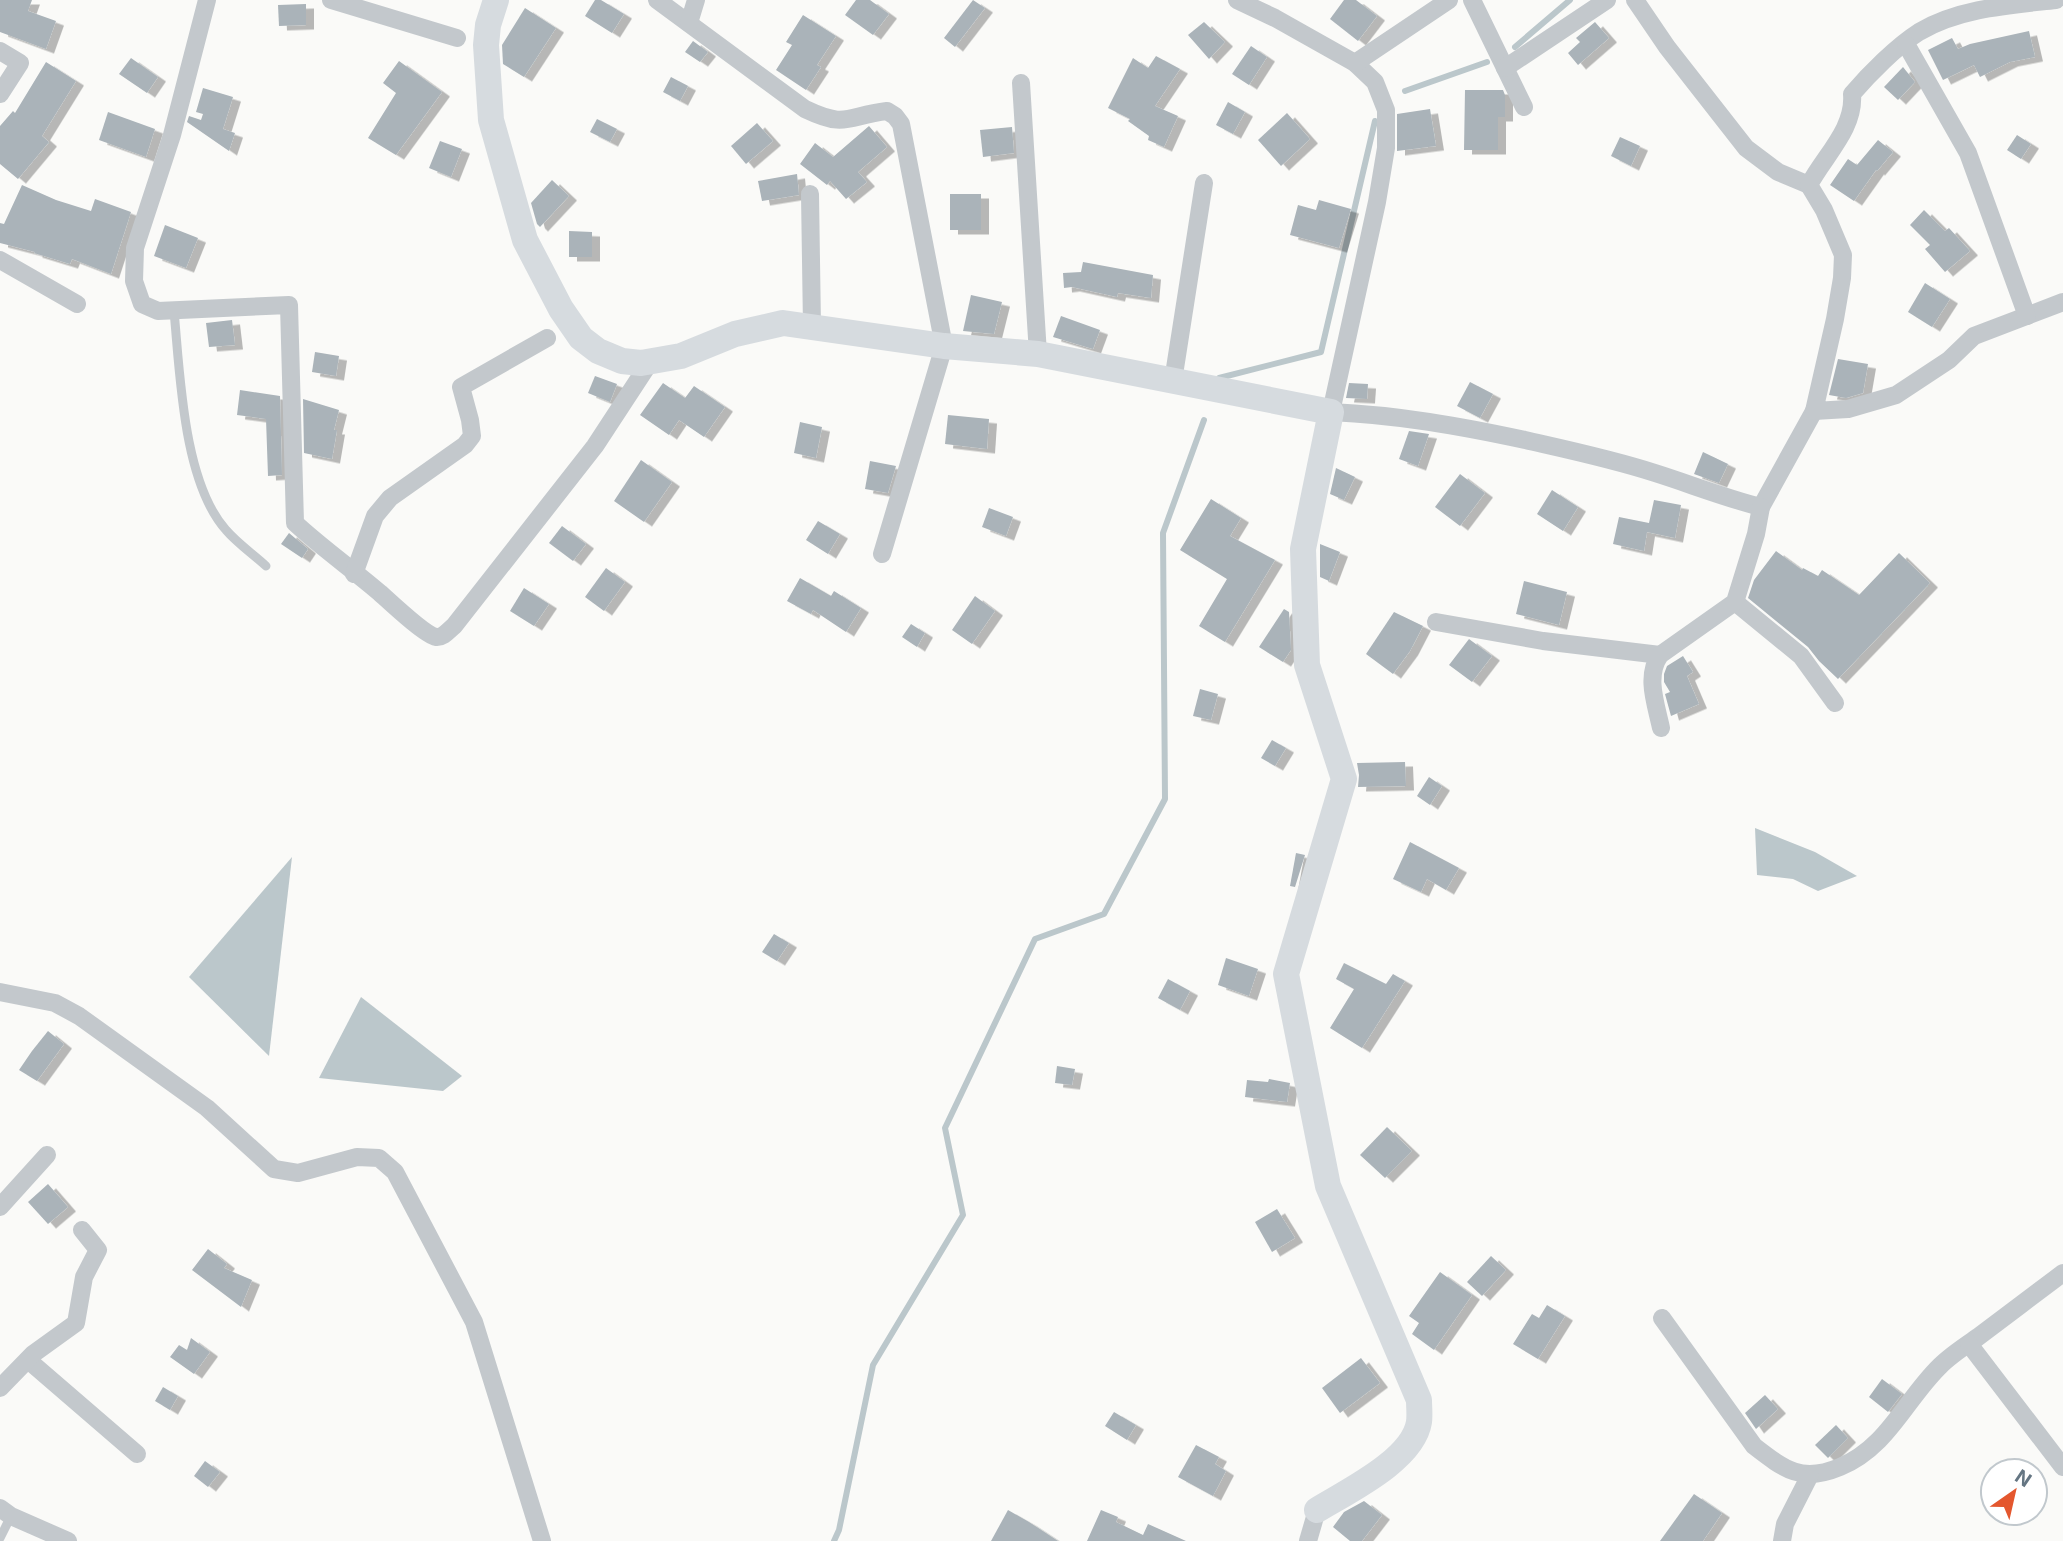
<svg xmlns="http://www.w3.org/2000/svg" width="2063" height="1541" font-family="Inter,sans-serif">
  <style>
    .water { fill: #bbc7cb }
    .lines { fill: none; stroke-linecap: round; stroke-linejoin: round }
    .stream { stroke: #bbc7cb; stroke-width: 6 }
    .building { fill: #aab3b9; filter: url(#shadow) }
    .lane { stroke: #c3c8cc; stroke-width: 9 }
    .street { stroke: #c3c8cc; stroke-width: 18 }
    .secondary { stroke: #d6dbdf; stroke-width: 26 }
  </style>
  <defs>
    <filter id="shadow"><feDropShadow dx="8" dy="4.5" stdDeviation="0" flood-color="#0004"/></filter>
  </defs>
  <rect width="100%" height="100%" fill="#fafaf8"/>
  <g class="water">
    <path d="M1755,828L1815,852L1857,876L1818,891L1793,879L1757,875Z"/>
    <path d="M292,857L269,1056L189,977Z"/>
    <path d="M361,997L462,1076L443,1091L319,1078Z"/>
  </g>
  <g class="lines">
    <g class="stream">
      <path d="M1515,47L1570,0"/>
      <path d="M1405,91L1487,62"/>
      <path d="M1219,378L1321,352L1375,121"/>
      <path d="M834,1541L839,1530L873,1365L963,1215L945,1128L1035,939L1104,914L1165,799L1163,533L1204,420"/>
    </g>
  </g>
  <g class="building">
    <path d="M0,0H32L28,11L56,21L46,49L0,32Z"/>
    <path d="M595,0H601L624,14L612,33L585,16Z"/>
    <path d="M856,0H870L889,14L873,35L845,15Z"/>
    <path d="M973,0L985,8L955,47L944,38Z"/>
    <path d="M1344,0H1356L1377,16L1358,41L1330,19Z"/>
    <path d="M306,4V25L279,26L278,5Z"/>
    <path d="M525,8L556,28L524,77L503,64L502,45Z"/>
    <path d="M803,15L836,36L817,65L821,67L806,90L776,70L792,45L786,42Z"/>
    <path d="M1204,22L1225,42L1209,59L1188,35Z"/>
    <path d="M1595,22L1609,38L1578,65L1568,53L1580,42L1576,38Z"/>
    <path d="M2029,31L2035,57L2010,62L1980,77L1974,65L1943,80L1928,50L1952,38L1958,49L1970,44Z"/>
    <path d="M693,41L708,52L700,62L685,52Z"/>
    <path d="M1251,46L1267,57L1249,85L1232,74Z"/>
    <path d="M1156,56L1180,69L1155,106L1178,116L1164,147L1148,140L1149,136L1128,121L1130,119L1108,108L1133,58L1148,68Z"/>
    <path d="M131,58L158,77L147,93L119,74Z"/>
    <path d="M399,61L442,92L396,155L368,138L396,93L383,83Z"/>
    <path d="M46,62L76,81L42,136L49,142L18,179L0,164V126L13,111L15,113Z"/>
    <path d="M1903,67L1915,82L1898,100L1884,87Z"/>
    <path d="M671,77L688,86L680,101L663,92Z"/>
    <path d="M203,88L233,97L223,129L235,133L229,151L187,122L189,116L201,120L203,114L196,112Z"/>
    <path d="M1465,90H1503L1505,95V117H1498V150H1464Z"/>
    <path d="M1228,102L1245,112L1233,134L1216,125Z"/>
    <path d="M1430,109L1436,146L1397,151V114Z"/>
    <path d="M108,112L155,129L146,157L99,140Z"/>
    <path d="M1287,113L1310,139L1281,166L1258,140Z"/>
    <path d="M597,119L617,129L610,142L590,132Z"/>
    <path d="M757,123L773,141L746,164L731,146Z"/>
    <path d="M869,126L887,147L858,172L867,182L846,199L830,181L827,185L800,164L815,143L833,157Z"/>
    <path d="M1012,127L1014,153L983,157L980,130Z"/>
    <path d="M2017,135L2031,144L2021,159L2007,150Z"/>
    <path d="M1620,137L1640,146L1631,166L1611,156Z"/>
    <path d="M1878,140L1893,152L1877,171L1876,170L1854,201L1830,185L1848,159L1857,165Z"/>
    <path d="M440,141L462,149L451,177L429,168Z"/>
    <path d="M797,174L799,195L762,201L758,181Z"/>
    <path d="M552,180L569,196L540,227L537,224L531,203Z"/>
    <path d="M22,185L56,200L91,211L95,199L131,212L111,274L72,259L70,264L34,253L35,252L0,243V223L4,224Z"/>
    <rect x="950" y="194" width="31" height="36"/>
    <path d="M1319,200L1351,209L1339,248L1290,235L1298,205L1316,210Z"/>
    <path d="M1924,210L1945,231L1949,228L1970,251L1945,272L1925,249L1930,245L1910,225Z"/>
    <path d="M165,225L198,238L186,268L154,256Z"/>
    <path d="M569,231L592,232V257H569Z"/>
    <path d="M1083,262L1153,275L1151,298L1118,293L1117,297L1072,287L1064,288L1063,273L1081,272Z"/>
    <path d="M1925,283L1950,299L1932,327L1908,312Z"/>
    <path d="M971,295L1002,302L994,334L963,331Z"/>
    <path d="M1061,316L1100,330L1093,349L1053,337Z"/>
    <path d="M232,320L235,345L209,347L206,323Z"/>
    <path d="M315,352L339,356L336,376L312,372Z"/>
    <path d="M1838,359L1868,364L1863,393L1846,398L1829,395Z"/>
    <path d="M595,376L617,384L610,402L588,393Z"/>
    <path d="M1470,382L1493,394L1480,418L1457,406Z"/>
    <path d="M663,383L685,398L694,386L725,407L704,437L679,420L669,435L640,415Z"/>
    <path d="M1349,383L1368,384L1367,399L1346,398Z"/>
    <path d="M240,390L280,396L282,475L268,476L266,419L237,415Z"/>
    <path d="M303,399L339,410L334,430H337L332,459L304,453Z"/>
    <path d="M948,415L989,419L987,449L945,444Z"/>
    <path d="M800,422L822,427L816,458L794,453Z"/>
    <path d="M1409,431L1429,434L1418,466L1399,459Z"/>
    <path d="M1703,452L1728,464L1719,483L1694,474Z"/>
    <path d="M641,460L672,482L644,522L614,501Z"/>
    <path d="M870,461L896,466L888,493L865,489Z"/>
    <path d="M1336,468L1355,477L1344,500L1330,494Z"/>
    <path d="M1460,474L1485,493L1460,526L1435,507Z"/>
    <path d="M1552,490L1578,507L1563,531L1537,514Z"/>
    <path d="M1211,499L1241,518L1230,536L1275,560L1225,642L1199,626L1227,579L1180,550Z"/>
    <path d="M1654,500L1681,505L1675,538L1647,532L1644,551L1613,544L1619,517L1649,523Z"/>
    <path d="M989,508L1013,517L1006,536L982,527Z"/>
    <path d="M818,521L840,534L828,554L806,540Z"/>
    <path d="M562,526L586,544L573,561L549,543Z"/>
    <path d="M289,533L308,549L302,558L281,544Z"/>
    <path d="M1320,544L1340,552L1329,581L1320,577Z"/>
    <path d="M1776,551L1802,570L1803,568L1818,576L1822,570L1859,595L1899,553L1930,583L1838,679L1819,661L1808,647L1748,598L1754,580Z"/>
    <path d="M606,568L625,582L604,611L585,597Z"/>
    <path d="M800,578L831,596L834,591L861,608L846,632L813,610L811,614L787,601Z"/>
    <path d="M1524,581L1567,592L1559,625L1516,614Z"/>
    <path d="M524,588L549,604L534,626L510,611Z"/>
    <path d="M975,596L995,611L972,644L952,630Z"/>
    <path d="M1284,609L1289,612L1291,650L1283,662L1259,647Z"/>
    <path d="M1394,612L1423,626L1410,651L1393,674L1366,654Z"/>
    <path d="M911,624L925,633L917,647L902,637Z"/>
    <path d="M1469,639L1492,656L1472,682L1449,665Z"/>
    <path d="M1683,656L1693,672L1687,676L1699,704L1671,716L1665,694L1670,692L1664,682V674L1667,666Z"/>
    <path d="M1200,689L1218,694L1211,720L1193,716Z"/>
    <path d="M1272,740L1286,748L1275,766L1261,758Z"/>
    <path d="M1405,762L1406,786L1358,787L1359,775L1357,763Z"/>
    <path d="M1429,777L1442,786L1430,805L1417,796Z"/>
    <path d="M1410,842L1459,868L1446,890L1427,879L1421,892L1393,879Z"/>
    <path d="M1296,853L1305,855L1295,887L1290,886Z"/>
    <path d="M774,934L789,943L777,961L762,952Z"/>
    <path d="M1226,958L1258,969L1249,996L1218,985Z"/>
    <path d="M1344,963L1386,984L1393,974L1405,981L1362,1048L1330,1028L1354,989L1336,979Z"/>
    <path d="M1168,979L1190,991L1180,1010L1158,998Z"/>
    <path d="M48,1031L64,1044L37,1081L19,1070L32,1051Z"/>
    <path d="M1057,1066L1075,1069L1072,1085L1055,1083Z"/>
    <path d="M1269,1079L1290,1083L1287,1102L1245,1097L1247,1080L1268,1082Z"/>
    <path d="M1387,1127L1412,1151L1385,1178L1360,1155Z"/>
    <path d="M48,1184L68,1207L48,1224L28,1202Z"/>
    <path d="M1277,1209L1295,1238L1272,1252L1255,1222Z"/>
    <path d="M208,1249L227,1264L224,1268L252,1280L241,1307L192,1270Z"/>
    <path d="M1491,1256L1506,1270L1482,1296L1467,1282Z"/>
    <path d="M1440,1272L1472,1295L1434,1350L1412,1334L1419,1323L1409,1316Z"/>
    <path d="M1547,1305L1565,1316L1538,1359L1513,1344L1532,1314L1539,1318Z"/>
    <path d="M191,1338L210,1352L194,1374L170,1357L179,1345L187,1350Z"/>
    <path d="M1361,1358L1380,1383L1340,1413L1322,1388Z"/>
    <path d="M1882,1379L1902,1394L1888,1412L1869,1397Z"/>
    <path d="M163,1387L178,1396L170,1410L155,1401Z"/>
    <path d="M1765,1395L1778,1409L1756,1429L1745,1413Z"/>
    <path d="M1114,1412L1136,1425L1127,1440L1105,1426Z"/>
    <path d="M1836,1425L1848,1438L1828,1458L1815,1445Z"/>
    <path d="M1196,1445L1219,1457L1215,1464L1226,1471L1213,1496L1178,1477Z"/>
    <path d="M205,1461L220,1472L208,1487L194,1476Z"/>
    <path d="M1694,1494L1722,1513L1703,1541H1660Z"/>
    <path d="M1364,1501L1382,1515L1362,1541H1350L1333,1527L1344,1512Z"/>
    <path d="M1008,1510L1029,1522L1058,1541H991Z"/>
    <path d="M1101,1510L1118,1517L1116,1522L1143,1535L1148,1524L1186,1541H1087Z"/>
  </g>
  <g class="lines">
    <g class="lane">
      <path d="M174,311C180,373 183,482 226,530C237,543 253,554 266,566"/>
      <path d="M0,1538L11,1516"/>
    </g>
    <g class="street">
      <path d="M207,0L172,135L135,248L134,281L142,304L158,311L289,305L295,523C322,548 352,569 380,593C390,602 425,635 436,637C443,638 449,630 454,626L595,446L650,362"/>
      <path d="M331,0L457,38"/>
      <path d="M657,0L805,109C847,129 846,116 887,111L895,116L901,124L944,346L882,554"/>
      <path d="M1237,0L1275,18L1355,63L1375,82L1386,110V148L1377,202L1331,412C1398,415 1460,426 1525,440C1569,450 1612,459 1655,473C1690,484 1725,498 1761,507L1814,411"/>
      <path d="M1472,0L1524,107"/>
      <path d="M1635,0L1667,47L1746,148L1778,172L1809,185"/>
      <path d="M2056,0C2011,5 1959,8 1919,32C1897,46 1869,74 1852,94C1855,129 1824,156 1809,185L1824,210L1843,255L1842,278L1835,319L1814,411L1848,409L1896,395L1949,360L1974,336L2063,302"/>
      <path d="M689,23L696,0"/>
      <path d="M1906,44L1968,153L2027,316"/>
      <path d="M0,51L20,63L0,94"/>
      <path d="M1355,63L1449,0"/>
      <path d="M1505,68L1607,0"/>
      <path d="M1021,83L1038,354"/>
      <path d="M810,194L812,327"/>
      <path d="M0,260L77,304"/>
      <path d="M1173,381L1204,183"/>
      <path d="M354,574L375,516L390,498L465,445L472,436L470,420L461,387L547,338"/>
      <path d="M1735,602L1801,656L1835,703"/>
      <path d="M1436,622L1543,641L1660,655"/>
      <path d="M1661,728C1656,704 1645,676 1660,655L1735,602L1756,534L1761,507"/>
      <path d="M0,992L55,1003L79,1016L207,1108L274,1169L298,1173L357,1157L379,1158L395,1172L474,1322L542,1541"/>
      <path d="M0,1207L47,1155"/>
      <path d="M1662,1318L1754,1446C1785,1470 1802,1483 1840,1467C1888,1447 1905,1400 1940,1366C1951,1355 1965,1346 1978,1337C2006,1316 2035,1294 2063,1273"/>
      <path d="M1969,1344L2063,1467"/>
      <path d="M28,1360L137,1454"/>
      <path d="M0,1388L33,1354L76,1323L84,1277L98,1250L82,1230"/>
      <path d="M0,1508L11,1516L68,1541"/>
      <path d="M1308,1541L1317,1510"/>
      <path d="M1782,1541L1785,1524L1810,1475"/>
    </g>
    <path class="secondary" d="M496,0L488,25L486,45L491,120L525,240L561,309L581,338L598,351L622,361L641,363L681,356L735,334L783,323L944,346L1038,354L1331,412L1303,549L1307,665L1344,779L1286,974L1328,1186L1419,1400C1419,1407 1420,1415 1419,1422C1413,1460 1348,1491 1317,1510"/>
  </g>
  <g transform="translate(2014 1492) rotate(34)"><circle r="33" fill="#ffffff" stroke="#c1c8cd" stroke-width="2"/>
  <path d="M0-5L12 26L0 18L-12 26Z" fill="#e4572e"/>
  <text y="-10" font-size="19" font-weight="bold" text-anchor="middle" fill="#657683">N</text>
  </g>
</svg>
